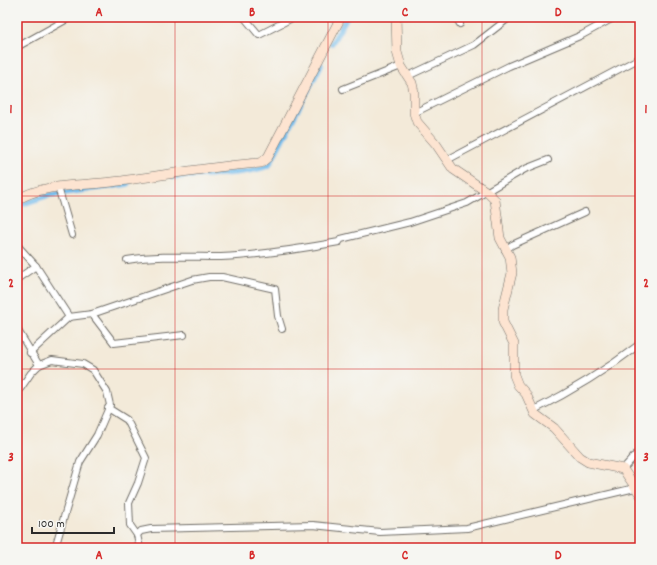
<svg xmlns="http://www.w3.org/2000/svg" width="657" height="565" font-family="Dekko,sans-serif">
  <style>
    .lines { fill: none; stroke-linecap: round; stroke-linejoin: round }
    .canal { stroke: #75bded; stroke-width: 5.5 }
    .street-casing { stroke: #716e68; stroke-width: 8 }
    .secondary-casing { stroke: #716e68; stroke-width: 10 }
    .street { stroke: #fff; stroke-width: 6 }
    .secondary { stroke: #fde4d1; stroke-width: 9 }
    .grid { fill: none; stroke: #d62828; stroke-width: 1; stroke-opacity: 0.55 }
    .neatline { fill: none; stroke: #d62828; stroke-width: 1.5 }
    .grid-label { font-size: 13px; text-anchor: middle; font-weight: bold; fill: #d62828 }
  </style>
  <rect width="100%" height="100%" fill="#f6f6f2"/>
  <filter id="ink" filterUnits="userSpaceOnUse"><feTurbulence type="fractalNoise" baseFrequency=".025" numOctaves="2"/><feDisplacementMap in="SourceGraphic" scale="8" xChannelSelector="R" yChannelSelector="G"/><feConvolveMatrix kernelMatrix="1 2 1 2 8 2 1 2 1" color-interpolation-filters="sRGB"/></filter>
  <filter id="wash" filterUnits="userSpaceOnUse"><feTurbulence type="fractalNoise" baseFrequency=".012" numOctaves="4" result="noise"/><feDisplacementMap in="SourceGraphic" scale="16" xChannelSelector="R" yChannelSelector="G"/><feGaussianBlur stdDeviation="0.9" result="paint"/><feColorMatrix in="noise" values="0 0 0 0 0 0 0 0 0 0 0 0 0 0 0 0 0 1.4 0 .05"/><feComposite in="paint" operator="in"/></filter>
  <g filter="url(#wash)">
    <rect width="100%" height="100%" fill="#f3ead9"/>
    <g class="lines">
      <g class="canal">
        <path d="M332,43L347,17"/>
        <path d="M174,177C198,175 249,175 269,165L321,65"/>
        <path d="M17,206L49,195L128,184"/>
      </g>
    </g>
  </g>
  <g filter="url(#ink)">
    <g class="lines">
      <g class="street-casing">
        <g id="street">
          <path d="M244,17L259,35L294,17"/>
          <path d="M456,17L460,24"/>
          <path d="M17,47L71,17"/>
          <path d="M408,76L474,45L510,17"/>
          <path d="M343,89L401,66"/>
          <path d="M414,113L509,66L582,35L615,17"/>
          <path d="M447,160L640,58"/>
          <path d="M58,187L72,235"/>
          <path d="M17,245L36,266L69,317"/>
          <path d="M505,250L512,245L585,212"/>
          <path d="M127,260C159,255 189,257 221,257C261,255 300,249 339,242L341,239L410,222L467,203L525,169L548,160"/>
          <path d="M17,279L36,266"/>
          <path d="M92,314L114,343L184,335"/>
          <path d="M17,329L39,365"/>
          <path d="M30,353L69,317L92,314L192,280L209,277H222L275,289L278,316L282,329"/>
          <path d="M17,398L18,392L31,373L39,365L52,360L83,364L93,370L107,392L110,405L97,435L80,462L55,548"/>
          <path d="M108,408L127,420L146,458L138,483L129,503L130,525L137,535L140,548"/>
          <path d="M534,410C572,391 606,370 640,344"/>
          <path d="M623,469L640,450"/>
          <path d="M137,535L141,531L151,529L313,525L380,532L467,528L635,488"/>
        </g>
      </g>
      <g class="secondary-casing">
        <g id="secondary">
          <path d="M396,17L397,52L401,66L412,83L414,92V113L417,122L436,144L453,169L487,192L495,200L500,238L510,257L512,273L503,309V322L514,344V375L518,385L526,394L535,414L554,428L580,457L588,462L623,469L640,494"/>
          <path d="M17,200C44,183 81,186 112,182C161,176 211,166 261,163L268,157L341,17"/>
        </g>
      </g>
      <use href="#street" class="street"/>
      <use href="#secondary" class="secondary"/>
    </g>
  </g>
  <path class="grid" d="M175,17V548M328,17V548M482,17V548M17,196H640M17,369H640"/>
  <rect width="657" height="565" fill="none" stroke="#f6f6f2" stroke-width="44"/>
  <path d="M32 527v6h82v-6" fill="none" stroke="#2b2b2b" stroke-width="2"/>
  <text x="38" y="527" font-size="12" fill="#2b2b2b" stroke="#f6f6f2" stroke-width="3" paint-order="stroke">100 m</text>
  <rect x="22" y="22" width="613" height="521" class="neatline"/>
  <g class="grid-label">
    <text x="99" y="16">A</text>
    <text x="252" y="16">B</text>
    <text x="405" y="16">C</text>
    <text x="558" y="16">D</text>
    <text x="11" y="113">1</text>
    <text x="646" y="113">1</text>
    <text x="11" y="287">2</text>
    <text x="646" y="287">2</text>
    <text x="11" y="461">3</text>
    <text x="646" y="461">3</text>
    <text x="99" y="559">A</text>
    <text x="252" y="559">B</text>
    <text x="405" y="559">C</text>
    <text x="558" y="559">D</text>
  </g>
</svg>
